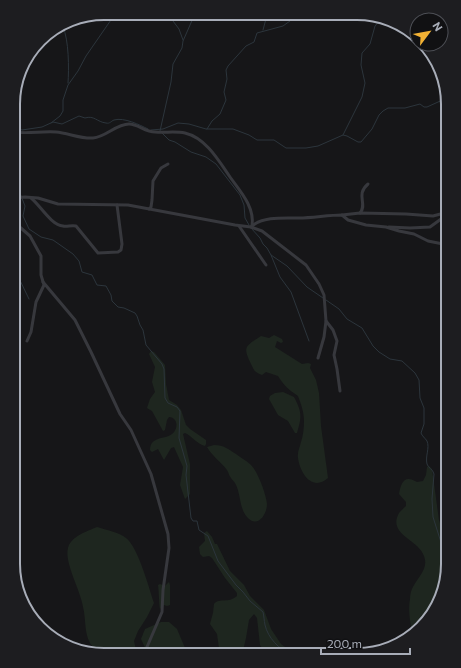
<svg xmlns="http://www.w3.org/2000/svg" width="461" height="668" font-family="Commissioner,sans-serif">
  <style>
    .green { fill: #1e261f }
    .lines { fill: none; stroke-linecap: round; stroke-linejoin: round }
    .stream { stroke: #2c353c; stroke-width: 1 }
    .street { stroke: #37383d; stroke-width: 3 }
    .rim { fill: none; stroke: #a8adb8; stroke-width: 2 }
  </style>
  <rect width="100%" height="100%" fill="#161618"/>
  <g class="green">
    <path d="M274,335L282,339L283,342L281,343L277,341L275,347L302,364L308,363L311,364L310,368L316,380L319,393L321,426L328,478C312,492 300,473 298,458C297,452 300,447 301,442C303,436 304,428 304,421C304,412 301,404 298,396C288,389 285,387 278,376L266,372L262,375C254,372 254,370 251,364C242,346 246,346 261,336L269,338Z"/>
    <path d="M151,351L154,352L165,365L166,384L169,400L177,405L181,410L186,425L190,429L206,440V444L205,446C197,444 192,436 185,433L183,434L190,464V494L185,499L180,485L183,467L174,447L171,448L164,460L158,449L152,452L150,450C150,446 151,443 154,441C160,437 167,438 172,434C178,430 179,418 169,417L167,420L165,430L163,431L152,411L147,408L150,399L155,392L152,382L155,367L149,354Z"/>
    <path d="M283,392L294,397C302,412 302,417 297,433H295L288,421L278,415L269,399L270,396L275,393Z"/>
    <path d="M214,445C224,445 228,449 236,454C241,458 246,460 251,465C258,472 266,494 267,504C267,515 257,529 247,517C239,508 241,493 235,483C233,480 233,481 231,478C229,476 229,473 227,470C221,462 212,456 207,447Z"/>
    <path d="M429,466L432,469L439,520L448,550V570L432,615L412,632C410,622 408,610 410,599C410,595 411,590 413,587C418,577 429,568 424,556C419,540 389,535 398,515C399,512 404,508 406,506V502L399,494C401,483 404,474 417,482L423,481L426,475L427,467Z"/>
    <path d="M97,527C106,530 119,532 126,538C138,547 149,588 154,603L147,617L138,631L134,641L136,650L133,654H100C97,650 92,647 90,643C84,632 86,618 83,607C81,591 64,563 68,548C71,536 88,531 97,527Z"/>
    <path d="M207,531L212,537L215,544H217L230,571L244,585L250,596L264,610L271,629L281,644L296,655H266L260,645L257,618L254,614L249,620L246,638L242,655H220L217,634L210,624L213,613L214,604C220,597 228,604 237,596V593L225,578L212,558L209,556L203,557L200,554L199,547L205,541L204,533Z"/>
    <path d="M169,582L170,585V605L167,606L164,605L160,609C159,606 159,591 158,585L160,584L165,586Z"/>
    <path d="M161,622H169L177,629L188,655L148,654L141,639L145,629Z"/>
  </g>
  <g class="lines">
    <g class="stream">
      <path d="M170,17L179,29L183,40"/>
      <path d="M63,27C69,40 69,69 68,83"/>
      <path d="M263,30L267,15"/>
      <path d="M51,123L60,116L63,111V100L68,85L78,71L86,56L113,17"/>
      <path d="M14,127L22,130L42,127L53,122L62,124L79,116L85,118C94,115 97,122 106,123C110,124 111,121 114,120C124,117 140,125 148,129"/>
      <path d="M207,129L212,121L220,114L226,100L224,92L227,79L226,70L228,66L246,46L254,42L257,33L283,26L290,21"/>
      <path d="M151,130L163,129L178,123L189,124L206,129H233L249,135L257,140H274L286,148H306L318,146L343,135L347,136L358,142H361L372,129L379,115L383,111L388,108H405L420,104L424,107H427L447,98"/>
      <path d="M160,131L171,82L173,64L182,48L183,41L194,16"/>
      <path d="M162,133L169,140L175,142L191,152L206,157L216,164L240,195L244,205L245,218L249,225"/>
      <path d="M343,135L362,97L365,83L361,65L362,53L370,44L375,26L381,19"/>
      <path d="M14,181L16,183L25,206L23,216L29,229L41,237L53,240L73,254L79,261L82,272L92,275L97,285L106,286L111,295L112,301L118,307L124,308L135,313L137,316L140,325L143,330L146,345L162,364L164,369L165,398L168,403L177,407L180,411L179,438L187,466L186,475L191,518L193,521H197L199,530L208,536L218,561L236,585L243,592L250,601L263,612C264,616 264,620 265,625C268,638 279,649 291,655"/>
      <path d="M14,192L20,194"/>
      <path d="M251,228L260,238L263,244L267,248L271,255L287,266L307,287L323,298"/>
      <path d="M271,255L280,277L291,292L309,341"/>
      <path d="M14,268L29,299"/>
      <path d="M326,300L339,309L347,319L362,328L373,346L379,352L390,359L402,361L415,373L419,380L420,398L424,408V424L421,433C422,436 425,438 427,441C430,448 425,456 427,464C428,468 433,469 434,474L432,499L433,517L445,555"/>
    </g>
    <g class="street">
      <path d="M14,132C28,134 42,131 56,132C68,133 81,139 93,138C106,137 116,124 129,124C138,124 145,132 155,132C165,133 175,131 185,133C206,138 219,161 230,177C240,191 255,207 252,226"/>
      <path d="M14,198L25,197L38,198L58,204L128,205L235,225L251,227C262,216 285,218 299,218C313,218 328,215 342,215L348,220L366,225L386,227L399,231L414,234L428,241L448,245"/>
      <path d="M31,198C40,205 51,225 63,226C67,227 71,225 76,226L98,253L118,252L121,250L122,244L117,205"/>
      <path d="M149,209L151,207L152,200L153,181L161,168L168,164"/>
      <path d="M360,213C368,204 355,195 368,184"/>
      <path d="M342,215L360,213L406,214L433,216L448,212"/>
      <path d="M14,222L30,236L41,256V275L44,285L36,302L31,332L27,341"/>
      <path d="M239,226L266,265"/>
      <path d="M251,227L262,231L306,265L319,284L324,295L326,321L324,337L318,358"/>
      <path d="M389,227L410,228L430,227L448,214"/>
      <path d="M43,282L75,320L91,352L120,414L131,430L151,474L168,534L169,548L163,590L162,612L144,654"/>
      <path d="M13,313L17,316"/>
      <path d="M326,321L333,330L337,341L334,355L337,369L340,391"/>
    </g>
  </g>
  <path d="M0 0H461V668H0ZM104 20H357A84 84 0 0 1 441 104V564A84 84 0 0 1 357 648H104A84 84 0 0 1 20 564V104A84 84 0 0 1 104 20Z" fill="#1d1d20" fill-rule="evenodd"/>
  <path class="rim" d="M104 20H357A84 84 0 0 1 441 104V564A84 84 0 0 1 357 648H104A84 84 0 0 1 20 564V104A84 84 0 0 1 104 20Z"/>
  <g transform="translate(429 32) rotate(58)"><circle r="19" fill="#111113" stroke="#4d4f55"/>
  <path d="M0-3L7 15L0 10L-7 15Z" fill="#f2b134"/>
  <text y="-6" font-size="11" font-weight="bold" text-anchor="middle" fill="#a8adb8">N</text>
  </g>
  <path d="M321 648v6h89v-6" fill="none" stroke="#a8adb8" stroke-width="2"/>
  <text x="327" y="648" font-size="12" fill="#a8adb8" stroke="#111113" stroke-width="3" paint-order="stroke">200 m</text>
</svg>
